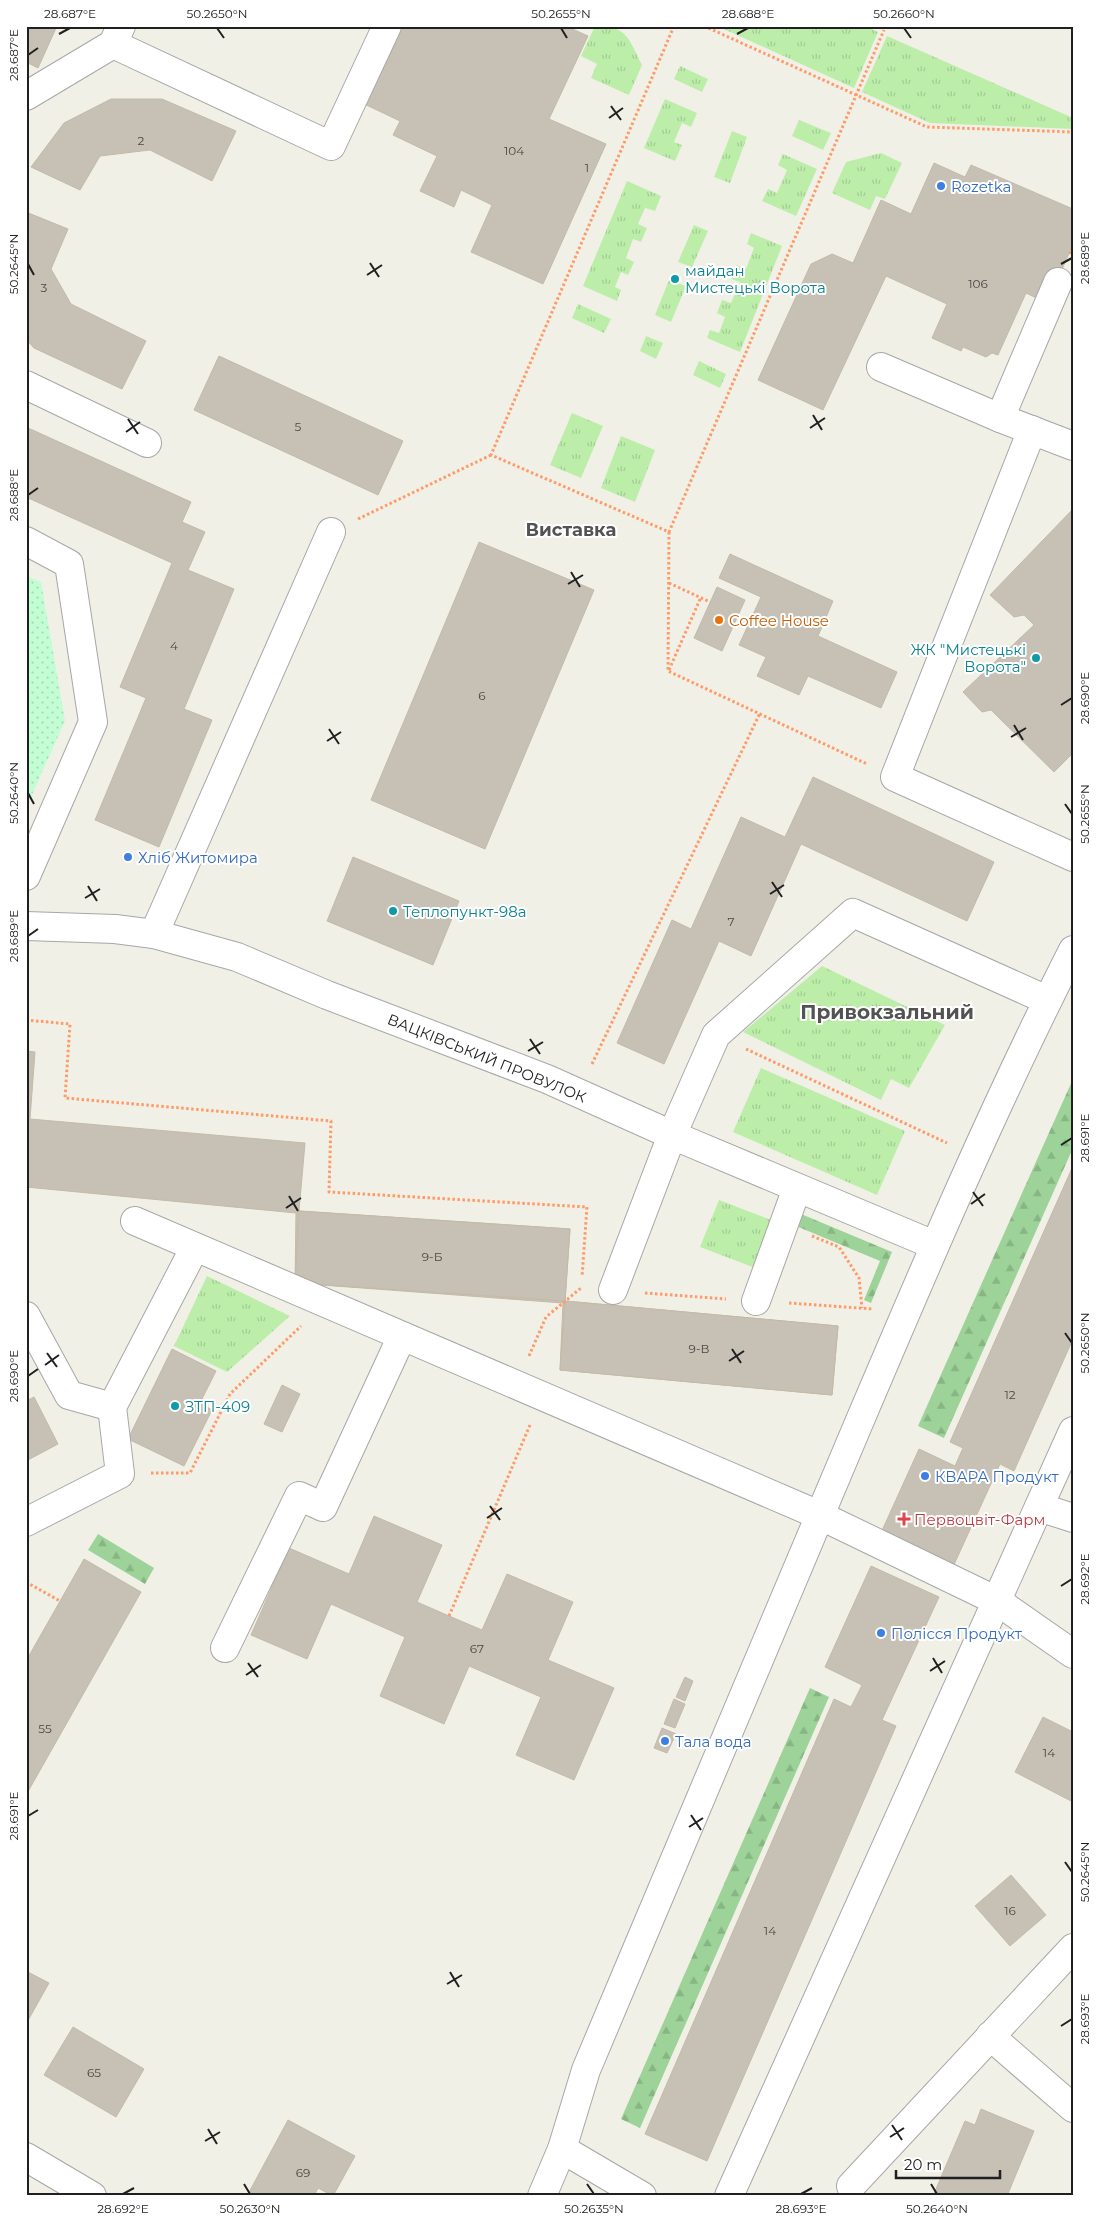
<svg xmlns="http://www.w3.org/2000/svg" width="1099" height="2222" font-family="Montserrat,sans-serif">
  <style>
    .grass { fill: url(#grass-tufts) }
    .forest { fill: url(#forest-firs) }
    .park { fill: url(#park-dots) }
    .building { fill: #c6c0b5; stroke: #c4baa7 }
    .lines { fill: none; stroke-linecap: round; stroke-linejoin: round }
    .minor-casing { stroke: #a7a7a7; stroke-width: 30 }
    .path { stroke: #ff9a69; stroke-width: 3; stroke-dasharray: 2.5 2.5; stroke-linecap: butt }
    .minor { stroke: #fff; stroke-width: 28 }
    .ticks { fill: none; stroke: #202020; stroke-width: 2 }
    .shop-dot { fill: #3f7fe0; stroke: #fff; stroke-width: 2 }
    .culture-dot { fill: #0f9aa8; stroke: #fff; stroke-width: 2 }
    .food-dot { fill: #e8710a; stroke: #fff; stroke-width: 2 }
    .health-dot { fill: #e0444e; stroke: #fff; stroke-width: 2 }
    .labels { text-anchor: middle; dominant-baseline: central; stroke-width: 4; stroke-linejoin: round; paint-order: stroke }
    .number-label { font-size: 12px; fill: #4a4845 }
    .shop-label { font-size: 15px; fill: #366cbe; stroke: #fff; text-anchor: start }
    .culture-label { font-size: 15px; fill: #0d838f; stroke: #fff; text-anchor: start }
    .food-label { font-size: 15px; fill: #c56008; stroke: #fff; text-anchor: start }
    .street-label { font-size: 15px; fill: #202020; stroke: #fff }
    .health-label { font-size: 15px; fill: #be3a42; stroke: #fff; text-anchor: start }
    .quarter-label { font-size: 18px; font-weight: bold; fill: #535353; stroke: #fff }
    .district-label { font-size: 20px; font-weight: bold; fill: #535353; stroke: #fff }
    .neatline { fill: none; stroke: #202020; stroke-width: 2 }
    .ticks-label { font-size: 12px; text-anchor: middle; fill: #202020 }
  </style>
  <defs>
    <pattern id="grass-tufts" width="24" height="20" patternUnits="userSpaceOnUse" patternTransform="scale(1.25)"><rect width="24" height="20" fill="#bceeaa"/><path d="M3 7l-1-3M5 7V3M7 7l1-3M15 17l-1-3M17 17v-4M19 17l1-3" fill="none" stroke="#a1cc92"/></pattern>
    <pattern id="forest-firs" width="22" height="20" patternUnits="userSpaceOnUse" patternTransform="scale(1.25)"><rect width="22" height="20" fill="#9dd398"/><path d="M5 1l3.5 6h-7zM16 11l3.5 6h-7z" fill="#87b583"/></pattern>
    <pattern id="park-dots" width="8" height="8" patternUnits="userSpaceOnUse" patternTransform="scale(1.25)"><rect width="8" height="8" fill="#c2fdd3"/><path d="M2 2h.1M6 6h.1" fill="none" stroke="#a6d9b5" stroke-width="1.8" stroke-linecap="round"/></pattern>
  </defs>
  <rect width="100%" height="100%" fill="#f1f0e6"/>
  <g class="grass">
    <path d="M595,26C628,26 628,38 642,65L629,95L591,78L597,64L581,56Z"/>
    <path d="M717,26H865L878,32L854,88Z"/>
    <path d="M887,36L1073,118V129L930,123L862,92Z"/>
    <path d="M680,66L708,79L702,92L674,79Z"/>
    <path d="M665,99L697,113L691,127L682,123L674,142L682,145L675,161L644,148Z"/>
    <path d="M799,120L831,133L823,150L792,136Z"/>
    <path d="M732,131L747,137L730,183L714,177Z"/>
    <path d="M881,153L902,163L885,199L876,196L870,210L832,193L846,162Z"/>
    <path d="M783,154L817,169L796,216L762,201L768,189L777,193L787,170L778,165Z"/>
    <path d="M627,181L661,196L655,211L645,208L638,224L647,228L641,242L633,239L626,258L634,262L628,275L621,272L615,287L621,290L617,301L583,286Z"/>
    <path d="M694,225L708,231L692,267L678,262Z"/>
    <path d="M751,233L782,246L740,352L707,338L710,330L719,333L725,317L717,313L722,300L731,303L740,282L731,279L737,265L746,269L754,248L747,244Z"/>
    <path d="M669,280L686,286L671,322L655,315Z"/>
    <path d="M578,304L611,319L604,333L572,318Z"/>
    <path d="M646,336L663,343L656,359L640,351Z"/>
    <path d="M699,361L726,374L720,388L693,375Z"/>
    <path d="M572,413L603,426L581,478L550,465Z"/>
    <path d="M621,436L655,450L635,502L601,488Z"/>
    <path d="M822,966L945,1025L909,1088L891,1079L881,1100L743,1032Z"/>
    <path d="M761,1068L905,1131L877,1195L733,1132Z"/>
    <path d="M719,1200L776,1222L758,1269L700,1247Z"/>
    <path d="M207,1276L290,1316L227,1372L174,1346Z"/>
  </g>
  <g class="forest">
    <path d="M1073,1079V1148L944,1438L918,1426Z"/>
    <path d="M801,1214L892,1252L871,1303L864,1300L880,1261L796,1226Z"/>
    <path d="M98,1534L154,1568L145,1584L88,1550Z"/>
    <path d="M810,1688L829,1697L640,2128L621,2119Z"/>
  </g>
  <path class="park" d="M26,576L41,582L65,721L26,808Z"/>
  <g class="building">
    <path d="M26,26H57L38,68L26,62Z"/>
    <path d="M393,26H566L588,36L549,119L606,144L543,284L471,252L492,205L461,190L454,207L420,191L437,156L393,135L400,121L358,101Z"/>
    <path d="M111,99H162L236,131L212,181L150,150L100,156L80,190L31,167L64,123Z"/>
    <path d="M934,163L965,177L971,165L1073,209V249H1071L1047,303L1026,293L998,355L992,353L986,357L963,347L961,351L932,338L947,304L886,276L823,410L758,380L811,264L832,254L853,263L881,200L911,214Z"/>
    <path d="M26,212L68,229L51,269L71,304L146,341L122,389L34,348L26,339Z"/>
    <path d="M219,356L403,441L378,495L194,410Z"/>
    <path d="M26,427L191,502L182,522L205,532L188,570L234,589L184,709L212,720L159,847L95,820L146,698L120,687L172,563L26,497Z"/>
    <path d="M1073,509V753L1054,772L991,710L982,712L963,692L1034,625L1024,615L1014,617L990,595Z"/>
    <path d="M479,542L594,590L485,849L371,800Z"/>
    <path d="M730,554L833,601L818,636L897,672L881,708L808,676L799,695L757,676L766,657L739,645L761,597L719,578Z"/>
    <path d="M717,587L745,600L722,651L694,638Z"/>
    <path d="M813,777L994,862L967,921L801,844L751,956L719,941L664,1064L617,1043L672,920L691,929L741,817L785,837Z"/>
    <path d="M353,857L459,901L433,965L327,921Z"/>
    <path d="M26,1051L35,1052L30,1119L305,1143L299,1211L570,1229L565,1301L838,1326L832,1395L560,1370L563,1303L295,1283L296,1213L26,1187Z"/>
    <path d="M1073,1166V1339L1014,1471L1000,1464L952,1569L880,1535L919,1449L955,1466L963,1448L950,1442Z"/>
    <path d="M299,1211L570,1229L565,1301L295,1283Z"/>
    <path d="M565,1301L838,1326L832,1395L560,1370Z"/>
    <path d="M172,1349L216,1371L200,1403L212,1410L184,1466L128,1439Z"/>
    <path d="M282,1385L300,1394L282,1432L264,1424Z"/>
    <path d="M34,1397L58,1444L26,1461V1401Z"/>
    <path d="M374,1516L442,1545L417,1602L449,1616L482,1630L507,1574L573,1602L548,1660L614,1688L574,1780L516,1755L541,1697L469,1666L444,1724L380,1696L405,1637L331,1604L307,1659L251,1635L289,1548L349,1574Z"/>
    <path d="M84,1559L141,1592L26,1795V1661Z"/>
    <path d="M871,1566L939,1597L882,1720L896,1726L707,2161L645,2134L834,1699L851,1707L862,1685L825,1667Z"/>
    <path d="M685,1677L693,1681L685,1701L676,1697Z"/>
    <path d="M674,1699L685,1704L675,1728L664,1724Z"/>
    <path d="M1043,1717L1073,1732V1802L1015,1772Z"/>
    <path d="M662,1728L676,1734L667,1753L654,1748Z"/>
    <path d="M1011,1875L1046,1915L1010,1946L975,1906Z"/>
    <path d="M26,1971L49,1983L26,2024Z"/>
    <path d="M73,2027L144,2069L116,2117L44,2075Z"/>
    <path d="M981,2109L1034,2131L1007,2196H933L965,2121L975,2125Z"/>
    <path d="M288,2120L355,2156L333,2196L318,2188L314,2196H247Z"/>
  </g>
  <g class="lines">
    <g class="minor-casing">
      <g id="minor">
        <path d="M113,44L331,146L387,26"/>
        <path d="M26,96L113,44L121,26"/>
        <path d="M1058,282L1000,418L1073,446"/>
        <path d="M881,367L1000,418"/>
        <path d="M26,385L147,443"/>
        <path d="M1032,430L895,777L1073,857"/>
        <path d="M26,541L69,564L93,722L26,876"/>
        <path d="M26,926L115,929L154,934L237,957L327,995L547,1079L672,1135L934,1245"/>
        <path d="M154,934L331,532"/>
        <path d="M135,1221L819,1515L997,1601L1073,1654"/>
        <path d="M613,1290L672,1135L716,1035L853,913L1047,1000"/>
        <path d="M756,1301L797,1188"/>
        <path d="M26,1316L69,1395L112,1407"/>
        <path d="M1039,1507L1073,1518"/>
        <path d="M26,1522L120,1474L112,1407L195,1247"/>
        <path d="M225,1648L299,1496L323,1507L402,1336"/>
        <path d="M990,2036L1073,2108"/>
        <path d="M562,2149L642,2196"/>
        <path d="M26,2157L92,2196"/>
        <path d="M851,2186L1073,1948"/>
        <path d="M542,2196L562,2149L586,2070C677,1855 766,1639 858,1425C926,1265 994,1105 1073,950"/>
        <path d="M729,2196L1073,1431"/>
      </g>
    </g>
    <g class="path">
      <path d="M674,26L491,455L669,532L884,30"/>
      <path d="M704,26L927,127L1073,132"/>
      <path d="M1070,254L1073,247"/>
      <path d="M358,519L491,455"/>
      <path d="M669,532L668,671L867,764"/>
      <path d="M669,583L710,602"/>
      <path d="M669,670L701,597"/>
      <path d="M26,1020L70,1024L65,1098L331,1121L329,1192L587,1207L582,1277"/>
      <path d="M746,1049L947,1143"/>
      <path d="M592,1064L760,713"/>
      <path d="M812,1236L839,1247L859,1278L862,1308"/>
      <path d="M645,1293L726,1299"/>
      <path d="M789,1303L873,1309"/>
      <path d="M529,1356L546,1317L581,1288"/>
      <path d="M151,1473H190L230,1394L301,1326"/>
      <path d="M26,1582L60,1601"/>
      <path d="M449,1616L530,1425"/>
    </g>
    <use href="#minor" class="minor"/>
  </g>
  <path class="ticks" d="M217,28L224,38M561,28L567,38M904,28L911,38M59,34L70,28M737,34L748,28M28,55L38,48M611,106L621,120M609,118L623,108M370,263L379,277M28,264L34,275M1061,264L1072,258M367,275L382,265M813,415L822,430M128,419L138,434M810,428L825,418M126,432L140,422M28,495L38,488M571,572L580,587M568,584L583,575M1061,705L1072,698M1014,725L1023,740M329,729L339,744M1011,737L1026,728M327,741L341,732M28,793L34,804M1065,804L1072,814M772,882L782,897M88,886L97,901M770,894L784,885M85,898L100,889M28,936L38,929M530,1039L540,1054M528,1051L543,1042M1061,1145L1072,1138M973,1192L983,1206M289,1196L298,1211M971,1204L985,1194M286,1208L301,1198M1065,1333L1072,1343M732,1349L741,1363M47,1353L57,1367M729,1361L744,1351M45,1365L59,1355M28,1376L38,1369M490,1506L500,1520M487,1518L502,1508M1061,1586L1072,1579M933,1658L942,1673M248,1663L258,1677M930,1671L945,1661M246,1675L261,1665M691,1815L701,1830M28,1816L38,1810M689,1827L703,1818M1065,1862L1072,1872M450,1972L459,1987M447,1984L462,1975M1061,2026L1072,2019M892,2125L902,2140M208,2129L217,2144M890,2137L904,2128M205,2141L220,2132M244,2184L250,2194M587,2184L594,2194M931,2184L937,2194M123,2194L134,2188M801,2194L812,2188"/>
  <g class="shop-dot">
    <circle cx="941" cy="186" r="5"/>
    <circle cx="128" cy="857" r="5"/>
    <circle cx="925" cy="1476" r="5"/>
    <circle cx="881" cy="1633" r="5"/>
    <circle cx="665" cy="1741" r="5"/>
  </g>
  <g class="culture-dot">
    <circle cx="675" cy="279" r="5"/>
    <circle cx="1036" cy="658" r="5"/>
    <circle cx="393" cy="911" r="5"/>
    <circle cx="175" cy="1406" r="5"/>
  </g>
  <circle class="food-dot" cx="719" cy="620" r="5"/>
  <path class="health-dot" d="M901.5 1511.5h5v5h5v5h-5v5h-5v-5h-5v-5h5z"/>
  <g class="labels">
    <g class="number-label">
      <text x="141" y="140">2</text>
      <text x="514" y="150">104</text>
      <text x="587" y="167">1</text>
      <text x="978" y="283">106</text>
      <text x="44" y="287">3</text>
      <text x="298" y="426">5</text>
      <text x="174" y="645">4</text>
      <text x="482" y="695">6</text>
      <text x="731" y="921">7</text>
      <text x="432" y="1256">9-Б</text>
      <text x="699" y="1348">9-В</text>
      <text x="1010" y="1394">12</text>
      <text x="477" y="1648">67</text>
      <text x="45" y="1728">55</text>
      <text x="1049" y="1752">14</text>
      <text x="1010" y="1910">16</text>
      <text x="770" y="1930">14</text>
      <text x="94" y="2072">65</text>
      <text x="303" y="2172">69</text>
    </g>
    <g class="shop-label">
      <text x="951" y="186">Rozetka</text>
      <text x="138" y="857">Хліб Житомира</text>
      <text x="935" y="1476">КВАРА Продукт</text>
      <text x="891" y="1633">Полісся Продукт</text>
      <text x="675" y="1741">Тала вода</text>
    </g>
    <g class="culture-label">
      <text x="685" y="270">майдан<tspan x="685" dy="17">Мистецькі Ворота</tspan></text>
      <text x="1026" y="649" text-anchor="end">ЖК "Мистецькі<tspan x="1026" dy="17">Ворота"</tspan></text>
      <text x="403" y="911">Теплопункт-98а</text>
      <text x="185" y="1406">ЗТП-409</text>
    </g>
    <g class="food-label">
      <text x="729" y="620">Coffee House</text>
    </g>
    <g class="street-label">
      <text transform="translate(487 1058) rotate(22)">ВАЦКІВСЬКИЙ ПРОВУЛОК</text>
    </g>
    <g class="health-label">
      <text x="914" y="1519">Первоцвіт-Фарм</text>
    </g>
    <g class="quarter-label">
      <text x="571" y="530">Виставка</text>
    </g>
    <g class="district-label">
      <text x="887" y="1012">Привокзальний</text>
    </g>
  </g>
  <rect width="1099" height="2222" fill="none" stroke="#ffffff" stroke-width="55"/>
  <path d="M896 2170v8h104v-8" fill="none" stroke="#202020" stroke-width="2.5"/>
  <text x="904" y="2170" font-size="15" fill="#202020" stroke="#ffffff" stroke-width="4" paint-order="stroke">20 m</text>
  <rect x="28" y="28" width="1044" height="2166" class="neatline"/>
  <g class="ticks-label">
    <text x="70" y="18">28.687°E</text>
    <text x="217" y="18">50.2650°N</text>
    <text x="561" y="18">50.2655°N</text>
    <text x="748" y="18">28.688°E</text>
    <text x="904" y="18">50.2660°N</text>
    <text transform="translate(14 55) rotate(-90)" y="4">28.687°E</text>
    <text transform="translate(1085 258) rotate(-90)" y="4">28.689°E</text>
    <text transform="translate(14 264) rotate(-90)" y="4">50.2645°N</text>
    <text transform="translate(14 495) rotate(-90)" y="4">28.688°E</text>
    <text transform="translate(1085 698) rotate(-90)" y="4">28.690°E</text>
    <text transform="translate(14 793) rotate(-90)" y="4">50.2640°N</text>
    <text transform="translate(1085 814) rotate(-90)" y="4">50.2655°N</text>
    <text transform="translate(14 936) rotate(-90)" y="4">28.689°E</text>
    <text transform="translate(1085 1138) rotate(-90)" y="4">28.691°E</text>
    <text transform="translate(1085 1343) rotate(-90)" y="4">50.2650°N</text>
    <text transform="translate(14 1376) rotate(-90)" y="4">28.690°E</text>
    <text transform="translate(1085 1579) rotate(-90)" y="4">28.692°E</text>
    <text transform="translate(14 1816) rotate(-90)" y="4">28.691°E</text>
    <text transform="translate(1085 1872) rotate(-90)" y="4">50.2645°N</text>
    <text transform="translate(1085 2019) rotate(-90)" y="4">28.693°E</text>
    <text x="123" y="2213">28.692°E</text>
    <text x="250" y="2213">50.2630°N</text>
    <text x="594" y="2213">50.2635°N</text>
    <text x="801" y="2213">28.693°E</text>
    <text x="937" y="2213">50.2640°N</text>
  </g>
</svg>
